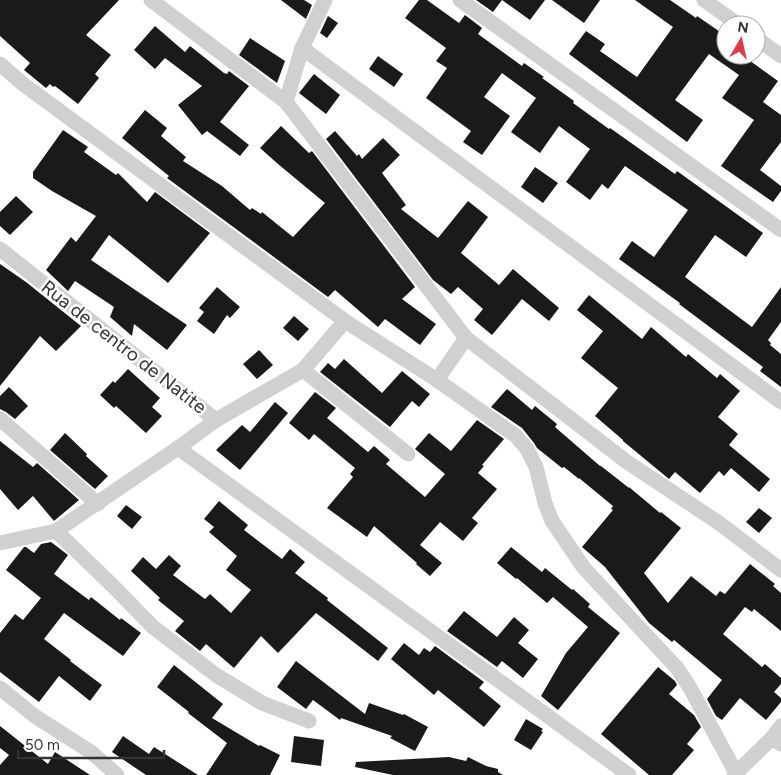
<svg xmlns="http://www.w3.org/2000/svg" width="781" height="775" font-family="Figtree,sans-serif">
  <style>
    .building { fill: #1a1a1a }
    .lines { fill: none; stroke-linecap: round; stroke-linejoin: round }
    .minor { stroke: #d0d0d0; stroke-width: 15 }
    .labels { text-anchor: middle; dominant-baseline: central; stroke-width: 5; stroke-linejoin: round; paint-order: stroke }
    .street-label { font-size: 19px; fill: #333; stroke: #fff }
  </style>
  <rect width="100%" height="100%" fill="#fff"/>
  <g class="building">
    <path d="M0,0H119L86,35L111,55L95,74L99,78L78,104L55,86L53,87L50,84L46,88L24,70L30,63L0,36Z"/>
    <path d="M281,0H304L312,5L306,19Z"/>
    <path d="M419,0H427L459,23L465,15L482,28L478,34L522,66L524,63L544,77L542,78L574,101L573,103L609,129L610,128L675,174L677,171L763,233L746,257L715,235L685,277L752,327L781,287V322L768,340L771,343L770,345L781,354V387L760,371L763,367L679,304L680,303L619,259L632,241L654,257L688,210L625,166L608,189L602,184L590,200L566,182L590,149L559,126L540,153L511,132L536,98L502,73L484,97L510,116L482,155L463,142L471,131L426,98L447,68L436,61L446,48L405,18Z"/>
    <path d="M476,0H545L530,20L502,0L493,12Z"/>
    <path d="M552,0H600L584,23Z"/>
    <path d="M635,0H670L696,18L697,16L726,36V55H742L778,81L763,102L781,115V142L760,170L781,186V191L773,202L721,166L754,120L722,98L739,75L709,54L675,100L703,120L687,142L569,54L586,31L605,44L600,51L637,77L673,27Z"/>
    <path d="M328,16L338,23L327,38L320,33Z"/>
    <path d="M155,26L185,52L190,46L224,73L227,74L229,71L249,86L220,122L249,145L240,156L207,131L202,135L178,105L202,86L165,58L155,69L134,50Z"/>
    <path d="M250,38L285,61L277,83L239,55Z"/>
    <path d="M378,56L403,74L394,87L369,69Z"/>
    <path d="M314,74L340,95L326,114L299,93Z"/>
    <path d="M145,110L167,128L161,136L186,157L183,161L222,186L250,210L252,208L261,214L262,212L293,237L325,203L278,164L260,148L281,126L309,153L312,151L415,287L402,299L436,324L420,345L385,319L378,327L335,290L328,297L167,178L169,176L122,138Z"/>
    <path d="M63,130L88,147L84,152L116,175L118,173L147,202L155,192L210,233L168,283L109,235L91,260L187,325L167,350L134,324L132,336L110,317L114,307L75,281L68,291L46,270L71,237L76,242L96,216L52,191L33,178V172Z"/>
    <path d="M335,131L357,156L359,154L362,159L383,138L400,155L382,173L406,205L401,209L438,238L468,201L488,217L461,253L499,285L513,269L559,308L549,321L522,299L492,335L474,320L483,309L458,287L451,294L433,280L326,139Z"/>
    <path d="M535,167L558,183L543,203L521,187Z"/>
    <path d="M16,196L33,212L10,235L0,226V212Z"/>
    <path d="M0,264L26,282L81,326L56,351L40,336L0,386Z"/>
    <path d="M217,287L240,307L230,318L227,315L214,334L197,321L204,312L199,308Z"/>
    <path d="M589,295L642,339L651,327L686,357L688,354L717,378L720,374L740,391L718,417L738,434L729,445L770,479L759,492L731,468L724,476L719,471L700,493L675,472L669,479L623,441V440L595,416L618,388L581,358L603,331L577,310Z"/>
    <path d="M294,316L309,329L298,341L283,328Z"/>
    <path d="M259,350L273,365L257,379L243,364Z"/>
    <path d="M344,359L382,393L402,371L430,394L419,407L412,401L390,427L320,372L328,363L335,369Z"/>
    <path d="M128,369L160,398L152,407L162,416L146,433L116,406L114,408L100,395L113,381L115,383Z"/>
    <path d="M9,387L28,406L15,419L6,412L0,409V396Z"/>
    <path d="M507,389L532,410L535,406L557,424L555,427L600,466H601L629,488V487L660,513L661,512L681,528L644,573L668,603L691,576L716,596L720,591L725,594L750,564L775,584L773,586L781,593V631L754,609L752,612L745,607L723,634L762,667L765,664L781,678V684L774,692L781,698V702L766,720L740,698L722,720L716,716L707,699L722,680L674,640L672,642L649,623L605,567L582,547L613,510L611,509L613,506L579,478V479L564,467L562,468L537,448L534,443L522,428L491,407Z"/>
    <path d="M315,392L336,408L327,418L368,452L374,446L390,460L386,464L425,497L445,474L415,449L429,433L451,451L477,420L504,439L482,465L484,466L478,473L497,489L472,518L478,523L463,541L440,522L420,545L442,563L430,576L416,564L417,563L374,526L367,537L327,508L353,477L350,474L355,468L314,434L309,440L289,423Z"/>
    <path d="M275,402L288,413L240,470L216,450L242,425L250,432Z"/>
    <path d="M65,433L87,454L86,456L108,476L95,489L50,450Z"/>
    <path d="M0,441L33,467L37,463L79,500L54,521L33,496L18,510L0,489Z"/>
    <path d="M219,501L248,525L244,530L282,559L290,549L305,562L295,573L328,598L327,600L388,648L378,661L316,613L278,653L261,636L234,668L206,644L200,651L175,631L184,621L158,600L160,598L131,571L143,557L156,569L169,555L181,566L173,575L205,599L210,594L231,613L251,590L226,570L237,556L209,532L214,527L204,519Z"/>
    <path d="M126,505L142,517L132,529L117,516Z"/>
    <path d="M759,508L772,518L759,533L746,522Z"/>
    <path d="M51,542L68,555L54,574L89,600L91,597L120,620L121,618L141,633L123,656L64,613L44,639L71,660L70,661L102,685L90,701L59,676L39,702L0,672V633L15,614L23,620L41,598L6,570L24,547H26L34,553L41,544Z"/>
    <path d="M511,547L542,572L545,568L572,590L573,589L590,604L588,607L620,633L558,710L541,696L566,653L588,627L553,597L547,603L517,578L516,579L497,563Z"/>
    <path d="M464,611L497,637L514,617L529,630L518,643L538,659L523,678L502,661L497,667L447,631Z"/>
    <path d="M404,643L419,655L424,648L430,652L435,646L484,682L479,688L501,706L484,727L438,690L434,695L391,659Z"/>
    <path d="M296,661L365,714L369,703L403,715L404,714L428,727L415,751L390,738L392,736L341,718L340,720L313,700L306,709L277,687Z"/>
    <path d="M174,665L223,704L212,718L259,746L260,745L280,755L270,775H206L227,743L188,713L189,712L157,687Z"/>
    <path d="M658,667L675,681L677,685L669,694L694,715L701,727L687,744L694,750L672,775H649L601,734Z"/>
    <path d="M526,719L543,729L541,731L543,732L531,750L514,740Z"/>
    <path d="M0,726L48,764L55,752L90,775H0V765L9,755L0,748Z"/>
    <path d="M123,736L149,754L154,747L198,775H146L112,752Z"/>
    <path d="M294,736L324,740L321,766L291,762Z"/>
    <path d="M449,757L466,761L468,757L486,766L498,769V772L503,775H393L355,767L356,762Z"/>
  </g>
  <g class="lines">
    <g class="minor">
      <path d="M151,0L286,102"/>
      <path d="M325,0L302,48L286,102L466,338L437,380"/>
      <path d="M460,0L781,230"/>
      <path d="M704,0L739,25"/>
      <path d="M756,38L781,56"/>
      <path d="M302,48L781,402"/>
      <path d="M0,64L23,84L345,321L303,370L216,420"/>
      <path d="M0,249L216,420L178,448L56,531L0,543"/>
      <path d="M345,321L437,380L516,436L527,449L536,467L545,503L552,521L584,568L677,668L689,686L736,773"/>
      <path d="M466,338L627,462L719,523L781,570"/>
      <path d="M303,370L408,454"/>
      <path d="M0,419L98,504"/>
      <path d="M178,448L629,775"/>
      <path d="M56,531L113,586L153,627L216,675L262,703L309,721"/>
      <path d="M0,688L36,717L91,752L117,775"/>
      <path d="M772,738L781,726"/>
      <path d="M734,775L772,738L781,744"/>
    </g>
  </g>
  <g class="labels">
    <g class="street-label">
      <text transform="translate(124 347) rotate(38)">Rua de centro de Natite</text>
    </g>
  </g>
  <g transform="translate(741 40) rotate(9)"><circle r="24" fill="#ffffff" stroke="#adadad"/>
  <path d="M0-4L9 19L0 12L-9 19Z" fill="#e63946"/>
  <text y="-8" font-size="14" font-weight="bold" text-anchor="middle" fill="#333333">N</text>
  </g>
  <path d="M18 750v8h146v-8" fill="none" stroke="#333333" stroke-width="2.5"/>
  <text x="25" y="750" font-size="15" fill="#333333" stroke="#ffffff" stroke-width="4" paint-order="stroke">50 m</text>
</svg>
